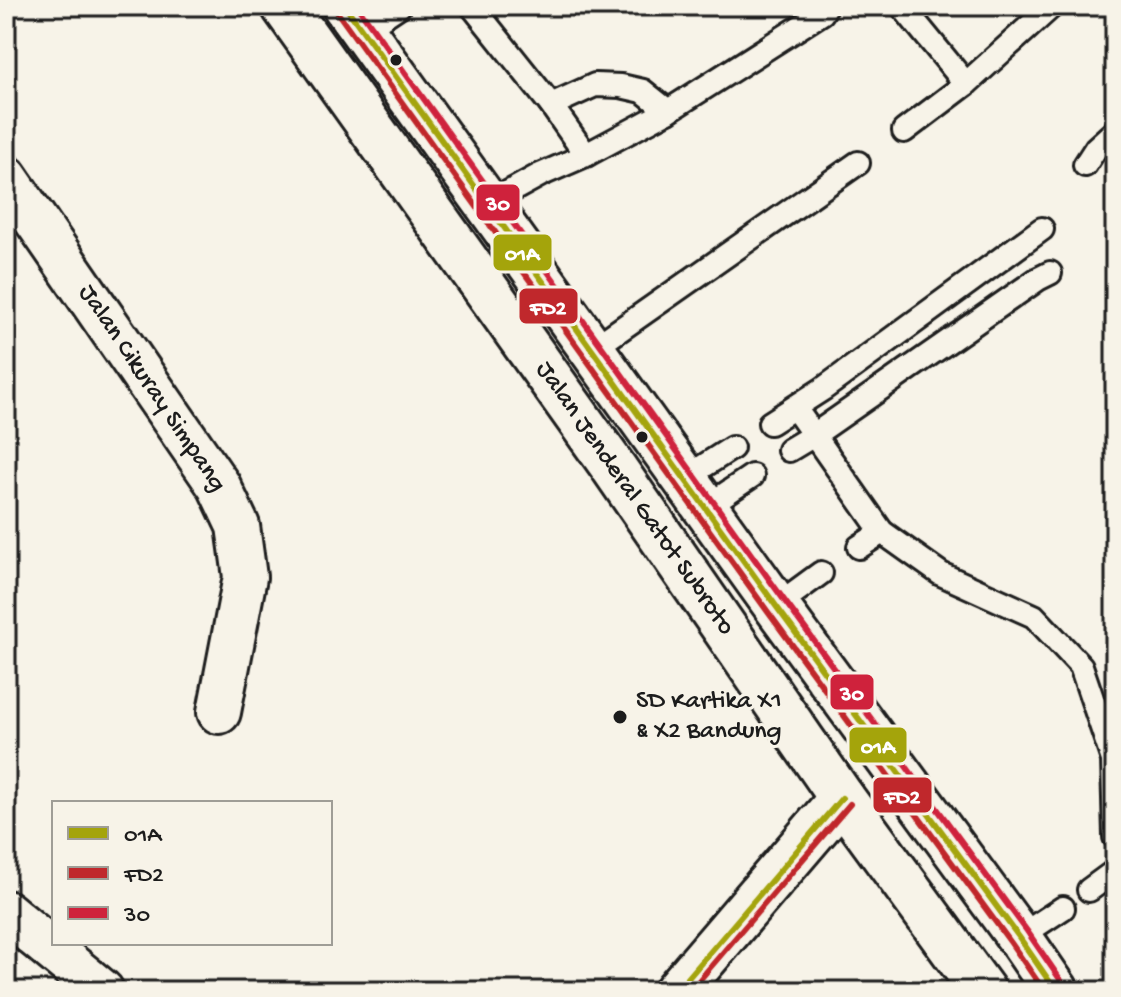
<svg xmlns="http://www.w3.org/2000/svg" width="1121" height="997" font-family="'Gochi Hand',sans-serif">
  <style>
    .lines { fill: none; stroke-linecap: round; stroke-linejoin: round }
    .lane-casing { stroke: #1c1c1c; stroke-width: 28 }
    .street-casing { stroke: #1c1c1c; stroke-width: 48 }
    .secondary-casing { stroke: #1c1c1c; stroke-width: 50 }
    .primary-casing { stroke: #1c1c1c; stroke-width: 50 }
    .lane { stroke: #f7f3e8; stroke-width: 22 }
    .street { stroke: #f7f3e8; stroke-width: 42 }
    .secondary { stroke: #f7f3e8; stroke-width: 44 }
    .primary { stroke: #f7f3e8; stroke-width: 44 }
    .bus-1-casing { stroke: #f7f3e8; stroke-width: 12 }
    .bus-2-casing { stroke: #f7f3e8; stroke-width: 12 }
    .bus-3-casing { stroke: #f7f3e8; stroke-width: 12 }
    .bus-1 { stroke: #a4a40b; stroke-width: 6 }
    .bus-2 { stroke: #c0282c; stroke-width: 6 }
    .bus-3 { stroke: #cf223c; stroke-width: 6 }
    .bus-dot { fill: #1c1c1c; stroke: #f7f3e8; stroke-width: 3 }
    .labels { text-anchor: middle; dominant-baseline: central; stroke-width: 6; stroke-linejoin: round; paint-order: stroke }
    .street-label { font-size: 26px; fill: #1c1c1c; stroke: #f7f3e8 }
    .poi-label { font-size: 26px; fill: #1c1c1c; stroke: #f7f3e8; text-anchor: start }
    .line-badge { stroke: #f7f3e8; stroke-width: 3 }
    .badge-label { font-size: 22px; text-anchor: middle; font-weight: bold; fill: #fff }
  </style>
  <rect width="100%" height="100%" fill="#f7f3e8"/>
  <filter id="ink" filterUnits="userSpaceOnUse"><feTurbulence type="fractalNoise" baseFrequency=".0125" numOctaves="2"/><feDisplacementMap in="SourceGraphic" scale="16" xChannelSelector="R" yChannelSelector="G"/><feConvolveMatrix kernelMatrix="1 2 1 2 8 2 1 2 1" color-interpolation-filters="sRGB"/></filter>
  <g filter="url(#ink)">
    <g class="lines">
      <g class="lane-casing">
        <g id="lane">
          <path d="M472,6L551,105L586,155L540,175L487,204"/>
          <path d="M902,6L966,84"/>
          <path d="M363,30L399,6"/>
          <path d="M551,105L595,85L621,86L643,91L668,111"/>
          <path d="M904,131L966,84L1052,6"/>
          <path d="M586,155L668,111L822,13L826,6"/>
          <path d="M1085,165L1096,148L1115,131"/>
          <path d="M591,350L858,163"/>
          <path d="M795,408L882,532L941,574L1034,616L1081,666L1113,760L1115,837"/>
          <path d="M770,423L823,389L1042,229"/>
          <path d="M789,450L814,435L1038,279L1050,273"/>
          <path d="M685,478L732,448"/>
          <path d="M706,507L752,476"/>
          <path d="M859,547L882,532"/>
          <path d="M776,606L821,573"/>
          <path d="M1089,890L1115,871"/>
          <path d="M1019,937L1063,908"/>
        </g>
      </g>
      <g class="street-casing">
        <g id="street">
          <path d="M6,177L219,486L238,526L245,577L219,712"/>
          <path d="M6,912L102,991"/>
        </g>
      </g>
      <g class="secondary-casing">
        <path id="secondary" d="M677,991L842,798"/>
      </g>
      <g class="primary-casing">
        <g id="primary">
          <path d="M284,6L611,464L842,798L983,991"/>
          <path d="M345,6L776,606L1019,937L1056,991"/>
        </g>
      </g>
      <use href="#lane" class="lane"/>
      <use href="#street" class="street"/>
      <use href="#secondary" class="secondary"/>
      <use href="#primary" class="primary"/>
      <g class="bus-1-casing">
        <g id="bus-1">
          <path d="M345,6L776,606L1019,937L1056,991"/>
          <path d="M677,991L842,798"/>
        </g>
      </g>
      <g class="bus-2-casing">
        <g id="bus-2">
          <path d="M337,12L768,612L1011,943L1044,991"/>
          <path d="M690,991L850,804"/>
        </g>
      </g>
      <g class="bus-3-casing">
        <path id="bus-3" d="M357,6L784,600L1027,931L1064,985"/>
      </g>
      <use href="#bus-1" class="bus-1"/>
      <use href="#bus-2" class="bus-2"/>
      <use href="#bus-3" class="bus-3"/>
    </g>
  </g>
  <g class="bus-dot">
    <circle cx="396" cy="60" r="7"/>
    <circle cx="642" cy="437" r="7"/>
    <circle cx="620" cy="717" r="8"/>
  </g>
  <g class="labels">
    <g class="street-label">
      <text transform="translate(151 389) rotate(56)">Jalan Cikuray Simpang</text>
      <text transform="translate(634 499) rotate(55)">Jalan Jenderal Gatot Subroto</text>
    </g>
    <g class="poi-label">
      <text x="636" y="702">SD Kartika X1<tspan x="636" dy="30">&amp; X2 Bandung</tspan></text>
    </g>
  </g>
  <g class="line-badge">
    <rect x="475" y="183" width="46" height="39" rx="8" fill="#cf223c"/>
    <rect x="492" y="233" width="61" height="39" rx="8" fill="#a4a40b"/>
    <rect x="518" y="287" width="61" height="38" rx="8" fill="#c0282c"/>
    <rect x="829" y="673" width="46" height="38" rx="8" fill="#cf223c"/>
    <rect x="848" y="726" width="60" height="38" rx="8" fill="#a4a40b"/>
    <rect x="872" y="776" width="61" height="38" rx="8" fill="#c0282c"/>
  </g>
  <g class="badge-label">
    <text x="498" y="210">30</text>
    <text x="522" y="260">01A</text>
    <text x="548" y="314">FD2</text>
    <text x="852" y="700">30</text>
    <text x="878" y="753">01A</text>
    <text x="902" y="803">FD2</text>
  </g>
  <rect width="1121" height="997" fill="none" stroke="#f7f3e8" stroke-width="32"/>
  <rect x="16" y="16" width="1089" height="965" fill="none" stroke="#1c1c1c" stroke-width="3" filter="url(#ink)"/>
  <rect x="52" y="801" width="280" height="144" fill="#f7f3e8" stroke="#9f9d96" stroke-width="2"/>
  <rect x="68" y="827" width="40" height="12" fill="#a4a40b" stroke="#9f9d96" stroke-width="2"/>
  <text x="124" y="841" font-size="24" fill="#1c1c1c">01A</text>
  <rect x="68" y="867" width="40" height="12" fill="#c0282c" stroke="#9f9d96" stroke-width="2"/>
  <text x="124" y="881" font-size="24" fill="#1c1c1c">FD2</text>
  <rect x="68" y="907" width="40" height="12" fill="#cf223c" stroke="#9f9d96" stroke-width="2"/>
  <text x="124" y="921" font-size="24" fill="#1c1c1c">30</text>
</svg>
